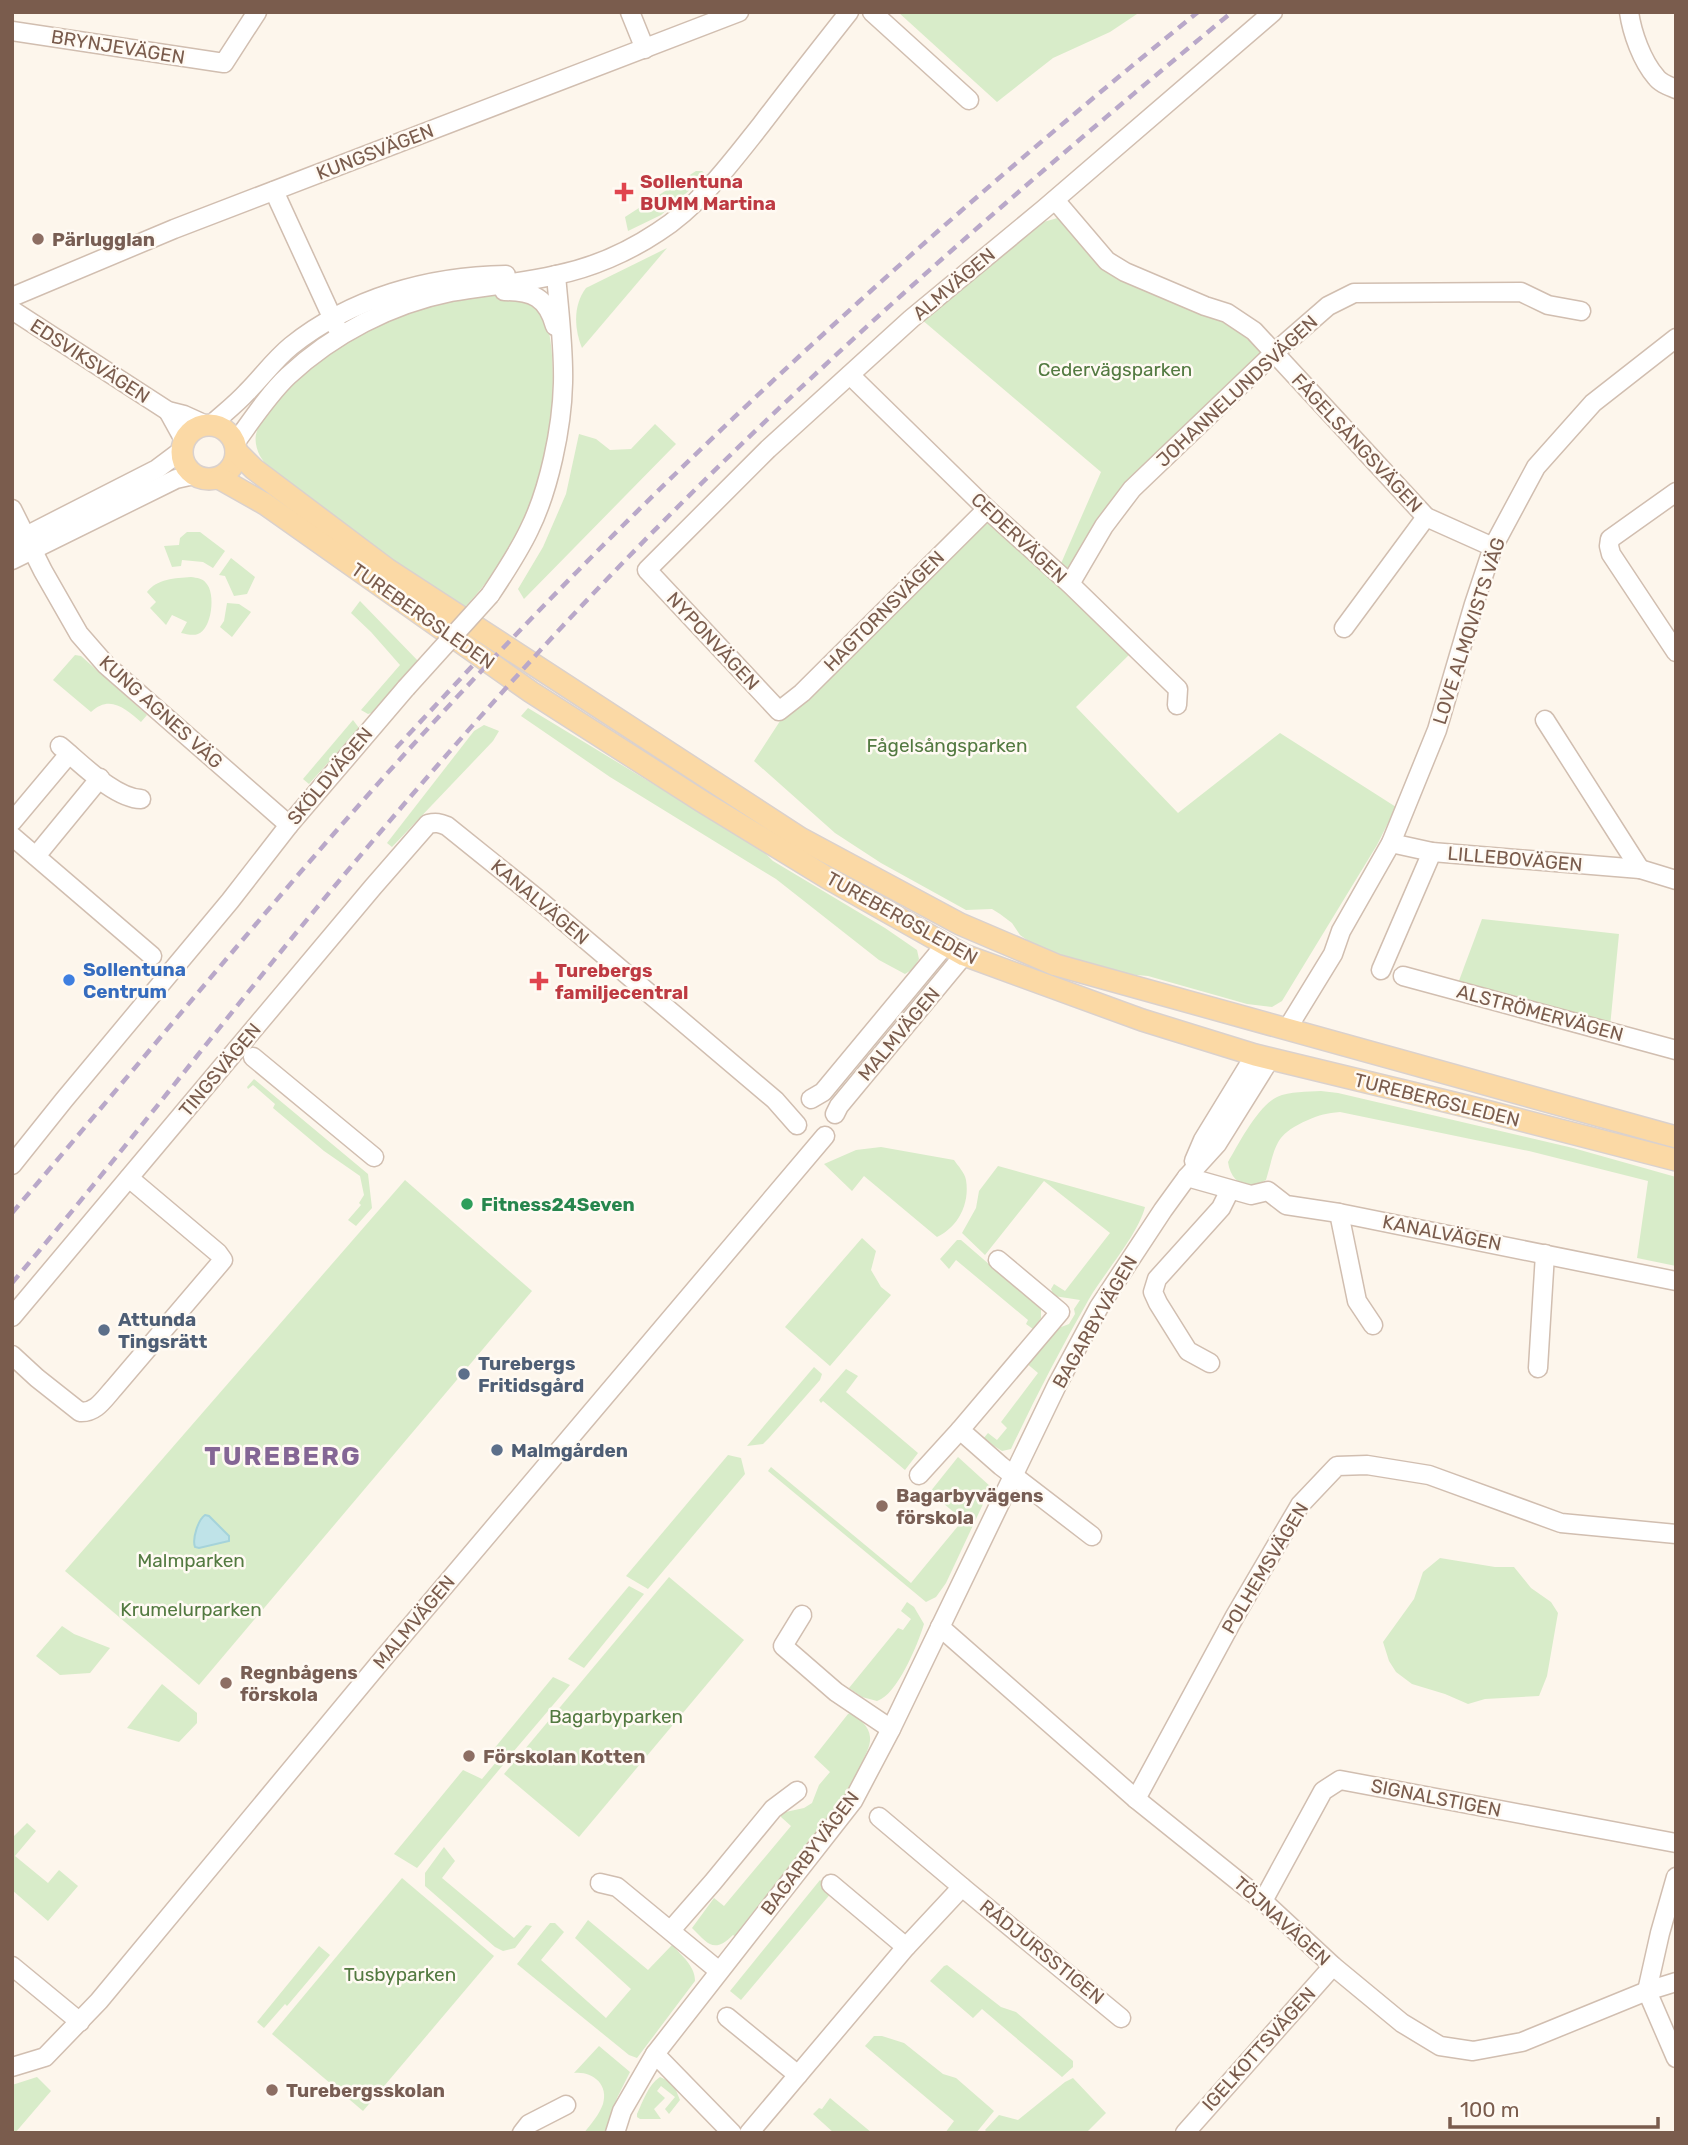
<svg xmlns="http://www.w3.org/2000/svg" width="1688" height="2145" font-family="Rubik,sans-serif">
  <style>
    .green { fill: #d8ecc9 }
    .water { fill: #bfe3e8; stroke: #a5d3da; stroke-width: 2 }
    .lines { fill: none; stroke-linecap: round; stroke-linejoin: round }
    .minor-casing { stroke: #d1beb0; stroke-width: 21 }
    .major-casing { stroke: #dad1cd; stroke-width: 24 }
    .minor { stroke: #fff; stroke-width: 18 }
    .major { stroke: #fbd9a5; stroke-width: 21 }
    .rail { stroke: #b9a8c9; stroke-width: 4.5; stroke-dasharray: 10 7; stroke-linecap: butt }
    .minor-bridge-casing { stroke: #d1beb0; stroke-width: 21; stroke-linecap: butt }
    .minor-bridge { stroke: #fff; stroke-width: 18 }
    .health-dot { fill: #e0444e; stroke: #fffaf3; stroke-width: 2.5 }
    .education-dot { fill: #8d6e63; stroke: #fffaf3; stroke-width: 2.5 }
    .shop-dot { fill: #3f7fe0; stroke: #fffaf3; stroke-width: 2.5 }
    .leisure-dot { fill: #2e9e5b; stroke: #fffaf3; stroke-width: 2.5 }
    .service-dot { fill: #5c6f8a; stroke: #fffaf3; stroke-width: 2.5 }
    .labels { text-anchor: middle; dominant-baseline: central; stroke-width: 5; stroke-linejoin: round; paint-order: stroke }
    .street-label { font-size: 19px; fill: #7a5c4d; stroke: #fffaf3 }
    .health-label { font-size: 19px; font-weight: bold; fill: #be3a42; stroke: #fffaf3; text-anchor: start }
    .education-label { font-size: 19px; font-weight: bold; fill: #785e54; stroke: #fffaf3; text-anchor: start }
    .park-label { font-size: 19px; fill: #537a41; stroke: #fffaf3 }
    .shop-label { font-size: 19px; font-weight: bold; fill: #366cbe; stroke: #fffaf3; text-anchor: start }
    .leisure-label { font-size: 19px; font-weight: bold; fill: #27864d; stroke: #fffaf3; text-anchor: start }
    .service-label { font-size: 19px; font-weight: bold; fill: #4e5e75; stroke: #fffaf3; text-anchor: start }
    .district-label { font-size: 26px; font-weight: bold; letter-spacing: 2px; fill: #846695; stroke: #fffaf3 }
  </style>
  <rect width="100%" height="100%" fill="#fdf6ec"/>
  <g class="green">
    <path d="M898,12H1140L1110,32L1053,58L997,102Z"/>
    <path d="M696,171H702L707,175L661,215L628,231L625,217Z"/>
    <path d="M1061,217L1099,264L1230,324L1261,351L1263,355L1129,484L1069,577L1059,568L1101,472L921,319L1040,223Z"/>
    <path d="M667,248L582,348C574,329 573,305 586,288Z"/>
    <path d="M491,294C505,295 521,293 533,301C561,320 553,415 547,445C542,467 536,492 528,512C513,549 489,582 462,610C405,571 346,535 294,490C283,480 268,470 260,456C256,448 254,439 257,431C268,397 347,338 379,324C413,307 453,299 491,294Z"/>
    <path d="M655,424L676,444L524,599L518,589L543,547L566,494L579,434L596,439L610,450L631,449Z"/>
    <path d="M987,517L1133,651L1076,707L1178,813L1280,733L1396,807L1377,845L1282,1001L1272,1007L1247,1004L1148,976L1125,974L1061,956L1034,945L1020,935L1012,923L1000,914L992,909L966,910L881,863L835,833L754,761L782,718Z"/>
    <path d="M187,532H200L225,551L213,568L203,562L182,560L181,566L172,567L164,546L179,545L180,538Z"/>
    <path d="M231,558L255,577L247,594L234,596L225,576L219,575Z"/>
    <path d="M191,577C197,578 202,578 206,583C216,593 212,629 198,634C193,636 186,634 181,633L187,622L172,615L166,625L150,608L156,602L147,592C157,579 175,578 191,577Z"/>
    <path d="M360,601L419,662L374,712L368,714L361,710L400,665L371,632L351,613Z"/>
    <path d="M227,603L239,604L251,612L232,637L220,627L224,621Z"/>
    <path d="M75,655L81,656L147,715L141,722C126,709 110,694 91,712L53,680Z"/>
    <path d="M528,708L762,850L773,861L885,928L917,950L919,959L913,969L905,974L879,960L776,879L610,777L521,716Z"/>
    <path d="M353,720L359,728L309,784L303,779Z"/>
    <path d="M484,725L499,731L493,741L392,847L387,843L474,731Z"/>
    <path d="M1482,919L1619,934L1610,1027L1457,986Z"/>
    <path d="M254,1079L368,1174L372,1208L356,1226L348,1220L361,1205L359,1203L364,1195L360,1176L324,1151L273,1108L275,1104L253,1085L248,1089L247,1087Z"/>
    <path d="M1321,1091L1338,1093L1573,1148L1676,1177V1266L1637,1258L1648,1181L1529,1151L1340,1112C1327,1113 1319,1115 1308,1120C1273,1135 1276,1147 1266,1180C1247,1191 1231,1183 1228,1162C1239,1143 1258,1106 1277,1097C1290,1091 1307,1092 1321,1091Z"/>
    <path d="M881,1147L954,1160C958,1166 965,1173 966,1180C970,1204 958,1227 937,1237L864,1176L852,1191L824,1164L856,1150Z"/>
    <path d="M998,1166L1145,1207C1138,1235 1104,1273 1089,1299C1061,1348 1035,1398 1011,1449L1002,1451L983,1439L988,1433L997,1440L1007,1428L1001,1422L1038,1373L1025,1362L1056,1329L1069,1324L1075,1314L1074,1309L1080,1300L1054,1296L1051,1289L1054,1284L1065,1291L1110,1233L1044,1181L985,1255L962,1233L976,1208L979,1191Z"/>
    <path d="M405,1180L532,1291L199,1685L65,1571Z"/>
    <path d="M862,1238L876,1251L871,1270L881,1287L891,1295L830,1366L785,1327Z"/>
    <path d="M957,1240H961L1041,1309V1318L1033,1329L1026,1324L1028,1320L956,1260L949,1269L940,1259Z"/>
    <path d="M814,1367L822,1374L820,1380L769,1438L763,1444L747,1446Z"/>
    <path d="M846,1369L858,1376L846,1392L918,1453L905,1470L823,1401L821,1403L819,1400Z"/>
    <path d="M728,1455L741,1458L745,1474L648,1589L626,1576Z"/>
    <path d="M958,1457L991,1487L946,1583L936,1597L926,1602L768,1471L771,1467L911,1583L963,1520L930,1492Z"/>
    <path d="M1440,1558L1495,1567H1514L1531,1588L1551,1602L1558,1613L1547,1676L1539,1696L1485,1699L1468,1704L1445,1694L1412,1684L1396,1672L1389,1661L1383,1642L1414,1599L1423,1572Z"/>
    <path d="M669,1577L744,1640L579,1837L504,1774Z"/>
    <path d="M629,1586L644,1594L584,1668L568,1659Z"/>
    <path d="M907,1602L914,1607L924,1624C918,1644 897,1695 877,1701L862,1697L849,1688L898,1628L903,1630L911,1619L901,1611Z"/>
    <path d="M62,1626L74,1634L110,1648L90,1673L60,1675L36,1656Z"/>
    <path d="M553,1677L570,1685L508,1758L493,1750Z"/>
    <path d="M162,1684L197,1713V1723L179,1742L127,1728Z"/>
    <path d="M851,1713C860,1719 869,1726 870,1737C871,1746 865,1755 862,1763C834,1824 779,1883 736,1937L733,1935C714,1954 708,1944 692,1928L714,1898L724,1906L791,1826L781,1817V1813L804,1808L812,1803L819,1785L830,1772L814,1757L848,1714Z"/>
    <path d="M497,1761L503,1765L417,1868L394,1854L463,1770L482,1779Z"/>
    <path d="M27,1823L36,1831L15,1856L48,1883L59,1870L78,1886L48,1921L12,1890V1838Z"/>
    <path d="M444,1847L455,1861L442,1878L514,1938L526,1925L532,1926L515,1948L503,1951L495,1947L425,1886V1873Z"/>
    <path d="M402,1878L494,1956L363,2111L272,2034Z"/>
    <path d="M820,1880L832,1892L741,2000L730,1991Z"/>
    <path d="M588,1920L648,1970L672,1945C682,1956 695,1966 695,1981L637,2058L629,2055L517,1964L550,1923H555L564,1932L541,1960L606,2018L631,1989L575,1938Z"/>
    <path d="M319,1946L330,1955L287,2006L285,2004L264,2028L257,2022Z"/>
    <path d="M947,1965L1001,2007L1016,2012L1073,2061V2067L1062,2077L982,2009L973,2018L930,1981L944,1966Z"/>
    <path d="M874,2036H882L904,2043L943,2074L956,2078L994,2111L976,2133H945L954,2121L865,2046Z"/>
    <path d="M599,2046L630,2072L617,2098L606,2133H584C591,2124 599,2115 603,2104C609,2084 592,2071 574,2073Z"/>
    <path d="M37,2077L51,2091L15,2133H12V2085Z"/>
    <path d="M660,2077L673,2083L680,2100L669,2114L665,2109L675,2097L661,2086L657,2091L665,2098L654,2109L661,2119H640L637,2117V2114C643,2101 648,2085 660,2077Z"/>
    <path d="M1073,2078L1106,2113L1086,2133H988L985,2130L999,2115L1018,2120L1065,2082Z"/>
    <path d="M830,2098L872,2133H834L813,2114L819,2108L822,2109Z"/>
  </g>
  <path class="water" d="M205,1515L209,1516L229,1536V1541L199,1548L195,1547C192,1539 198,1520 205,1515Z"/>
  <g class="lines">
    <g class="minor-casing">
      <g id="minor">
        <path d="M630,12L645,49"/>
        <path d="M872,12L969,100"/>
        <path d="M1629,12C1632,33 1642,61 1656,77C1660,83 1669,86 1676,89"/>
        <path d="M12,31L224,63L257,12"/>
        <path d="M274,191L337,328"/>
        <path d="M1055,200L1107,261L1125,272L1205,306L1227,313L1254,331L1426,517L1493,547"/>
        <path d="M504,291C532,291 547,297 555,326"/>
        <path d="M12,297L174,229L739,12"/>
        <path d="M12,310L168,411L184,415L206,425"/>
        <path d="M850,375L987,509L1070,584L1178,689L1177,705"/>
        <path d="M168,411L184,440"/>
        <path d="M211,425C223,414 236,404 247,392C262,377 274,360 291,346C351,298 429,276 506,275"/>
        <path d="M235,443C252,420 268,395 288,376C333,334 391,304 451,292C486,286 522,283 556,275C591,268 628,252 658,232C700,205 730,164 761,125C790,87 819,50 849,12"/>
        <path d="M1676,492L1610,539L1609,546L1611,554L1676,652"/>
        <path d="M12,509L43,571L79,634L106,665L289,825"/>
        <path d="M987,509L802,693L779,711L647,570L768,449L911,319L1044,209L1273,12"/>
        <path d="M12,543L157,469L181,451"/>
        <path d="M12,560L176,479L194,475"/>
        <path d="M1070,584L1104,526L1132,489L1274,353L1328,306L1354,293L1521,292L1548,305L1581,311"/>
        <path d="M490,595C504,574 518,553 529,530C549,490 562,428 563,383C564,348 559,311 556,275"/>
        <path d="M1344,628L1426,517"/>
        <path d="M1545,720L1640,869"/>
        <path d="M60,746C81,763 114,798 141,799"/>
        <path d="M12,822L69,754"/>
        <path d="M12,836L152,956"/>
        <path d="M1391,843L1432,852L1640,869L1676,880"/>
        <path d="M36,856L100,778"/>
        <path d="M1381,970L1432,852"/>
        <path d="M1403,976L1676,1050"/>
        <path d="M1287,1029L1333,954L1341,931L1391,843L1437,730L1474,604L1493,547L1536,467L1593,403L1676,338"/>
        <path d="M253,1057L374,1157"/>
        <path d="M811,1099L823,1092L945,945"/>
        <path d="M835,1114L839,1106L964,955"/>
        <path d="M1194,1161L1203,1140L1255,1055"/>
        <path d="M12,1165L64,1100L230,901L289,825L406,688"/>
        <path d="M1187,1177L1251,1195L1268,1191L1286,1205L1339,1213L1676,1281"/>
        <path d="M1339,1213L1357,1301L1373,1325"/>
        <path d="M998,1260L1060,1312L960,1430L1001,1466L1092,1536"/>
        <path d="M12,1317L373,887L428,824C436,822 440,823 447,826L539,900L775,1100L797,1125"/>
        <path d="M12,1355L37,1378L80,1412C96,1413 104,1399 114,1388L223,1260L218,1253L129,1178"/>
        <path d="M1210,1363L1188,1351L1158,1303L1153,1292L1157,1279L1221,1208L1230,1190"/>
        <path d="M1538,1368L1545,1254"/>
        <path d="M919,1475L960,1430"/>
        <path d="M802,1615L783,1646L836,1692L891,1729"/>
        <path d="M940,1627L1136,1799L1263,1901L1333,1966L1402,2023L1440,2046L1473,2051L1522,2042L1647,1991L1676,1982"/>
        <path d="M1136,1799L1235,1616L1300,1505L1337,1466L1367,1465L1429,1475L1561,1523L1676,1534"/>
        <path d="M1676,1877L1660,1933L1647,1991L1676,2058"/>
        <path d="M600,1883L617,1887L719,1971"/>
        <path d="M831,1884L906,1947"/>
        <path d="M962,1887L1121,2018"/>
        <path d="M1263,1901L1323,1791L1340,1780L1676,1843"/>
        <path d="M671,1930L713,1882L773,1809L797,1791"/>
        <path d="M12,1966L80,2022"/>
        <path d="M727,2017L798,2075"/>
        <path d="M655,2054L732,2133"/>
        <path d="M12,2067L45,2057L99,2001L387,1654L825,1136"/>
        <path d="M522,2133L529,2124L566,2105"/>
        <path d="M615,2133L622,2111L655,2054L853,1801L891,1729L1057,1385L1099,1307L1163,1210L1187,1177L1217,1144L1270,1059"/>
        <path d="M749,2133L906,1947L962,1887L879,1817"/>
        <path d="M1185,2133L1333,1966"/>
      </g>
    </g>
    <g class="major-casing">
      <g id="major">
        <circle cx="209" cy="452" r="27"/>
        <path d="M236,451L254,469L387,569L800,838L960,924L1056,965L1676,1137"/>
        <path d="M219,478L265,504L531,692L703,802L826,877L964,955L1142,1020L1255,1055L1470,1107L1676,1160"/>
      </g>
    </g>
    <use href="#minor" class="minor"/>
    <use href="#major" class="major"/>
    <g class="rail">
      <path d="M396,748L475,663"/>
      <path d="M12,1213C156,1045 294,873 444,711C677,459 931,228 1198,12"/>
      <path d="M12,1283C137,1136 252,982 377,836C436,766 497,697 559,630C767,406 997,206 1232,12"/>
    </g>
    <g class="minor-bridge-casing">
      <path id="minor-bridge" d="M406,688L490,595"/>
    </g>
    <use href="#minor-bridge" class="minor-bridge"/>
  </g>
  <g class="health-dot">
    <path d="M620.5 181.5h7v7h7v7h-7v7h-7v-7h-7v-7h7z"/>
    <path d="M535.5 970.5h7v7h7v7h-7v7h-7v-7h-7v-7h7z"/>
  </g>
  <g class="education-dot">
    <circle cx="38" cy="239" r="7"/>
    <circle cx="882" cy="1506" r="7"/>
    <circle cx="226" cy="1683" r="7"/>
    <circle cx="469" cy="1756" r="7"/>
    <circle cx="272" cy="2090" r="7"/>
  </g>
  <circle class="shop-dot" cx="69" cy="980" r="7"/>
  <circle class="leisure-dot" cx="467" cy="1204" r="7"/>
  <g class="service-dot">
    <circle cx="104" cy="1330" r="7"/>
    <circle cx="464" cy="1374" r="7"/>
    <circle cx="497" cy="1450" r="7"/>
  </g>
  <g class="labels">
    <g class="street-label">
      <text transform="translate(118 47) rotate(9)">BRYNJEVÄGEN</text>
      <text transform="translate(375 152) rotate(-21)">KUNGSVÄGEN</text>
      <text transform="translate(954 284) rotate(-40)">ALMVÄGEN</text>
      <text transform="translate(90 361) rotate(33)">EDSVIKSVÄGEN</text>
      <text transform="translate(1237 391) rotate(-43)">JOHANNELUNDSVÄGEN</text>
      <text transform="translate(1357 443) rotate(47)">FÅGELSÅNGSVÄGEN</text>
      <text transform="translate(1019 538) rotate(43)">CEDERVÄGEN</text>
      <text transform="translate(884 611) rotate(-45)">HAGTORNSVÄGEN</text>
      <text transform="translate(423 616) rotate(35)">TUREBERGSLEDEN</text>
      <text transform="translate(1469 631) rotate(-72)">LOVE ALMQVISTS VÄG</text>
      <text transform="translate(713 641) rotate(47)">NYPONVÄGEN</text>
      <text transform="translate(161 712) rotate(42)">KUNG AGNES VÄG</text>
      <text transform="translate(330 776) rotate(-50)">SKÖLDVÄGEN</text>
      <text transform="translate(1515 859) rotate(5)">LILLEBOVÄGEN</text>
      <text transform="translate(540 902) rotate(40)">KANALVÄGEN</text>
      <text transform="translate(902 918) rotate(29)">TUREBERGSLEDEN</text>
      <text transform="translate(1540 1013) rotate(15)">ALSTRÖMERVÄGEN</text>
      <text transform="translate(899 1034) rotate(-50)">MALMVÄGEN</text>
      <text transform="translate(220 1070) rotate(-50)">TINGSVÄGEN</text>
      <text transform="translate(1437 1100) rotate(14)">TUREBERGSLEDEN</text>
      <text transform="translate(1442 1233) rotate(11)">KANALVÄGEN</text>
      <text transform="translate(1095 1322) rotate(-60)">BAGARBYVÄGEN</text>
      <text transform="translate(1265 1568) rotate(-59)">POLHEMSVÄGEN</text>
      <text transform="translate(414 1622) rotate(-50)">MALMVÄGEN</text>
      <text transform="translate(1436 1798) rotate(11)">SIGNALSTIGEN</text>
      <text transform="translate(810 1853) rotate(-53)">BAGARBYVÄGEN</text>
      <text transform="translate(1282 1921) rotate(42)">TÖJNAVÄGEN</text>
      <text transform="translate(1042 1952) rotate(39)">RÅDJURSSTIGEN</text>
      <text transform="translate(1259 2049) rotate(-48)">IGELKOTTSVÄGEN</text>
    </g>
    <g class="health-label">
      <text x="640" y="181">Sollentuna<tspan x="640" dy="22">BUMM Martina</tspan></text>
      <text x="555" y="970">Turebergs<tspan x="555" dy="22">familjecentral</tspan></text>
    </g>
    <g class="education-label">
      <text x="52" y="239">Pärlugglan</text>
      <text x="896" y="1495">Bagarbyvägens<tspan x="896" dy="22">förskola</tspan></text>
      <text x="240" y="1672">Regnbågens<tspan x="240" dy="22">förskola</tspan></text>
      <text x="483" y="1756">Förskolan Kotten</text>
      <text x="286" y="2090">Turebergsskolan</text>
    </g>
    <g class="park-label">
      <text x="1115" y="369">Cedervägsparken</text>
      <text x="947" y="745">Fågelsångsparken</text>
      <text x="191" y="1560">Malmparken</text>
      <text x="191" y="1609">Krumelurparken</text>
      <text x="616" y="1716">Bagarbyparken</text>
      <text x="400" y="1974">Tusbyparken</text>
    </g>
    <g class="shop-label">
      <text x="83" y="969">Sollentuna<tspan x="83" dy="22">Centrum</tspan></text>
    </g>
    <g class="leisure-label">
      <text x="481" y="1204">Fitness24Seven</text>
    </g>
    <g class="service-label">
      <text x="118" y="1319">Attunda<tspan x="118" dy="22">Tingsrätt</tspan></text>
      <text x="478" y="1363">Turebergs<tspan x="478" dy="22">Fritidsgård</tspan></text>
      <text x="511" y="1450">Malmgården</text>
    </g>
    <g class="district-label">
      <text x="283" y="1456">TUREBERG</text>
    </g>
  </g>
  <rect width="1688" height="2145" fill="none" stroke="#7a5c4d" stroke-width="28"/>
  <path d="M1450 2117v10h208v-10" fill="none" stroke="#7a5c4d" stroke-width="3.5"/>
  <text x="1460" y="2117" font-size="21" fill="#7a5c4d" stroke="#fffaf3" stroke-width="5" paint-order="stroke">100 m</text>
</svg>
